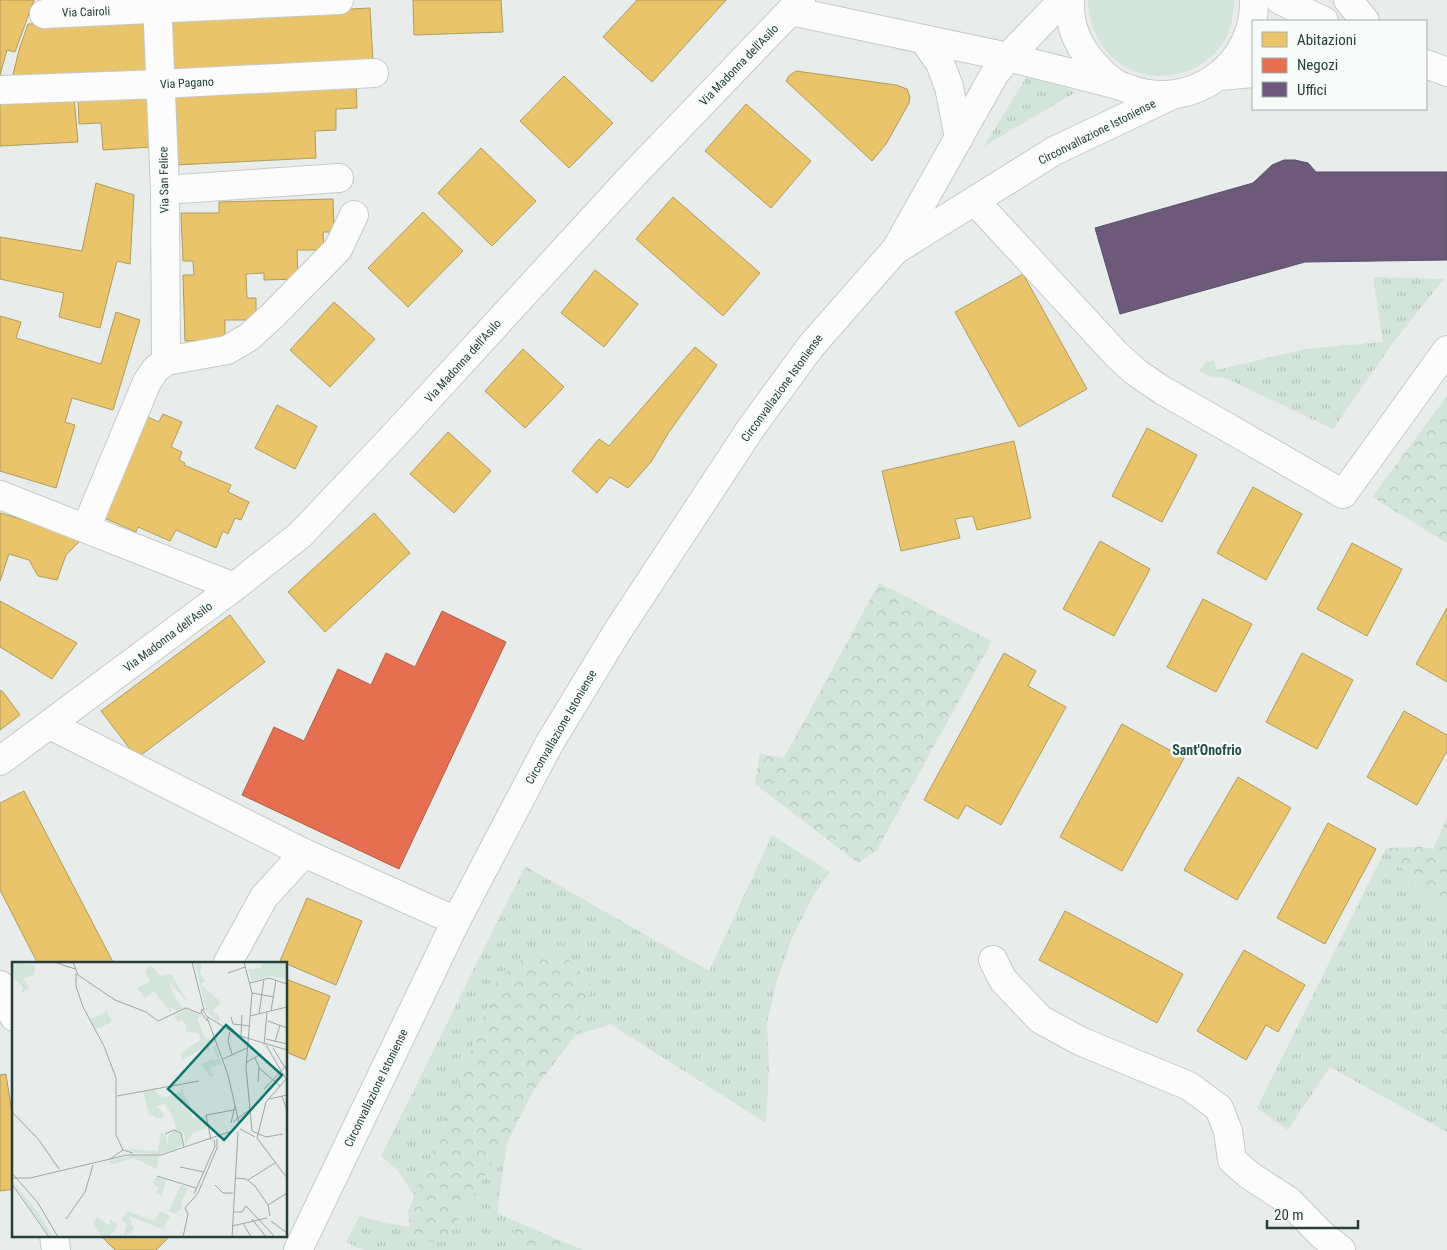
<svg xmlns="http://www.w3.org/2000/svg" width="1447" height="1250" font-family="'Roboto Condensed',sans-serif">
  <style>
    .grass { fill: url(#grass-tufts) }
    .forest { fill: url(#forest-crowns) }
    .garden { fill: #d3e4da }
    .homes { fill: #e9c46a; stroke: #ae9c5c }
    .shops { fill: #e76f51; stroke: #ad614a }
    .offices { fill: #6d597a; stroke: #585167 }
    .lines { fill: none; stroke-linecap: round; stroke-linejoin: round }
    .street-casing { stroke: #c5cac8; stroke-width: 30 }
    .secondary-casing { stroke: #c5cbc9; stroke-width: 30 }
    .street { stroke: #fcfcfc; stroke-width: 28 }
    .secondary { stroke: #fcfcfc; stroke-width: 28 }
    .labels { text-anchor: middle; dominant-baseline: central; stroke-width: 5; stroke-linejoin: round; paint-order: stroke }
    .street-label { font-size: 12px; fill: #263f3b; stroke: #f7fbf9 }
    .neighbourhood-label { font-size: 14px; font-weight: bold; fill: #23514a; stroke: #f7fbf9 }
    .inset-road { fill: none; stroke: #9aa7a5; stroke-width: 1 }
    .view { fill: #0f766e; fill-opacity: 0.15; stroke: #0f766e; stroke-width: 2.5 }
    .inset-edge { fill: none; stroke: #263f3b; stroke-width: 2.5 }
  </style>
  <defs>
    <pattern id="grass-tufts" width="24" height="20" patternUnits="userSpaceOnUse" patternTransform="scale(1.25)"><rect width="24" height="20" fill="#d3e4da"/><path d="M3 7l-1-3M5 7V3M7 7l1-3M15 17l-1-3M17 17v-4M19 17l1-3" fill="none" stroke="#b5c5bc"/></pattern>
    <pattern id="forest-crowns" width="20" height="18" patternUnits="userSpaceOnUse" patternTransform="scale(1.25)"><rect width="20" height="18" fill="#d3e4da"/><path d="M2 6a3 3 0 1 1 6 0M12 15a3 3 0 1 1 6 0" fill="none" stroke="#b5c5bc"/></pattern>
  </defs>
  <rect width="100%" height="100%" fill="#e8edeb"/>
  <g class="grass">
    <path d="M1029,73L1076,92L984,146Z"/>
    <path d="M1373,277L1444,279L1392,344L1333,429L1228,379L1209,376L1199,371L1205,363L1214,360L1217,370L1305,349L1383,342Z"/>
    <path d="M772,835L830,872L814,894L792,938L777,980L767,1024L769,1066L766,1123L610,1024L575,1036L587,1001L591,983L496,982L454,1098L415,1197L398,1171L381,1156L525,866L709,971Z"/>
    <path d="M1386,848L1417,887L1442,912H1447V1132L1330,1067L1288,1130L1257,1108Z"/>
    <path d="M507,1143L497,1213L512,1220L515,1250H364L346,1242L360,1216L381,1222L410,1227L421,1242H443L472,1198L491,1164Z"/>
  </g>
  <g class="forest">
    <path d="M1447,396V543L1372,497Z"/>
    <path d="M879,583L992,641L877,850L858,863L755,784L760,753L784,758Z"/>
    <path d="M1447,817V912H1442L1417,887L1386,848L1423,847L1433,849Z"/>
    <path d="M538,952L567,958L591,983L587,1001L575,1036L533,1091L507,1143L491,1164L472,1198L443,1242H421L410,1227L408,1212L454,1098L496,982L517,962Z"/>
    <path d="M512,1220L583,1250H515Z"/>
  </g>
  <path class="garden" d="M1088,0H1234C1233,14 1232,28 1225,40C1194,89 1123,88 1097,37C1091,25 1088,13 1088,0Z"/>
  <g class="homes">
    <path d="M0,0H34L15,52L7,50L0,75Z"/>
    <path d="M413,0H501L503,32L414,35Z"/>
    <path d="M637,0H726L652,82L603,37Z"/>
    <path d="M370,8L373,62L174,72L171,18Z"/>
    <path d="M149,21V75L11,83L19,50L28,24Z"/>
    <path d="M796,71L896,85L907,89L910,97L909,103L886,144L872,161L786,81L789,76Z"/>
    <path d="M564,76L613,123L569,168L520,121Z"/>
    <path d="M356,82L357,108L336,109V130L315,131L316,158L175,165L171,90Z"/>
    <path d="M148,95L151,147L103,150L101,123L79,124L78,98Z"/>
    <path d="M74,97L78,142L0,146V104Z"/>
    <path d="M746,104L811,161L771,208L705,151Z"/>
    <path d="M481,148L536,201L492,246L438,193Z"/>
    <path d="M96,183L134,195L130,264L117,261L100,328L59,317L64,293L0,279V237L82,251Z"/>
    <path d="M673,197L760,273L723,316L636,239Z"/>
    <path d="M333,199L334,232H323L324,250H297L298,279L264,280V273L246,274L247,298H256V320H225V340L185,341L183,275H194L193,261H183L181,213H219V202Z"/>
    <path d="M423,212L463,251L408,307L368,268Z"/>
    <path d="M595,270L638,304L604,347L561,313Z"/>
    <path d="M1023,274L1087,389L1019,427L955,312Z"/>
    <path d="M334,302L375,339L330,387L290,350Z"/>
    <path d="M116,312L140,320L113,410L72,398L65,422L75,425L56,488L0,471V316L21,322L16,338L101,364Z"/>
    <path d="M695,347L717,365L669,432L651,462L628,488L610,477L597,493L572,471L599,439L609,446Z"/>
    <path d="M523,349L564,387L525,428L485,391Z"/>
    <path d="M277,405L317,426L295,469L255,448Z"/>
    <path d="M141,414L159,422L163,414L182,422L171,447L182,452L179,460L185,463L184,465L231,485L228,492L249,502L241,520L235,518L228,534L223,531L216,548L176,530L170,541L138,527L136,532L102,517Z"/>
    <path d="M1147,428L1197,455L1162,522L1112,496Z"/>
    <path d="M448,432L491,471L454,513L410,474Z"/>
    <path d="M1014,441L1031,518L977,530L973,516L955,519L960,538L901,551L882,471Z"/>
    <path d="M1253,487L1302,514L1266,580L1217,553Z"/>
    <path d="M0,513L84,537L66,555L57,580L38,576L29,560L9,554L0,581Z"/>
    <path d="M374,513L410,553L325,632L288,592Z"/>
    <path d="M1100,541L1150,569L1114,636L1063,609Z"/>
    <path d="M1352,543L1402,569L1367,636L1317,609Z"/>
    <path d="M1203,599L1252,624L1216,692L1167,667Z"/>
    <path d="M0,601L77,643L52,679L0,647Z"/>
    <path d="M1447,608V682L1416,664Z"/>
    <path d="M230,615L265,662L137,758L101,711Z"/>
    <path d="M1004,653L1036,671L1028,686L1066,707L1001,825L966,805L958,819L924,800Z"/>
    <path d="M1302,653L1353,680L1317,749L1266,722Z"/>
    <path d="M0,690L3,692L20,715L0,730Z"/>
    <path d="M1404,711L1447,735V751L1417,805L1367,777Z"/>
    <path d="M1122,724L1184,758L1122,871L1060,837Z"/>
    <path d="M1238,777L1291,808L1237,900L1184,870Z"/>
    <path d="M24,791L114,964H38L0,890V803Z"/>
    <path d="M1328,823L1376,849L1325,944L1277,918Z"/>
    <path d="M307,898L362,921L336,985L280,961Z"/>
    <path d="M1065,911L1183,974L1157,1023L1039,960Z"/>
    <path d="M1244,950L1305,985L1278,1032L1266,1025L1246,1060L1197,1031Z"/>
    <path d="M286,979L330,996L305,1060L286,1052Z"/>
    <path d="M6,1074L14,1127V1189L0,1191V1075Z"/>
    <path d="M101,1236H170L156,1250H115Z"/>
  </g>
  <path class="shops" d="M442,611L506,642L399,869L242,795L274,727L304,741L338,669L371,685L386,653L415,667Z"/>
  <path class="offices" d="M1284,160H1295L1308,163L1316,172H1447V260L1305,262L1120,314L1095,228L1253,183L1272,165Z"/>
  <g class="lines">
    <g class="street-casing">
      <g id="street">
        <path d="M157,0L165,190L166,361"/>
        <path d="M791,11L1008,57L1118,85"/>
        <path d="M44,14L339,0"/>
        <path d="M923,39L940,63L949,87L959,138"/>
        <path d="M0,90L161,84L374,73"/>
        <path d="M165,190L339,178"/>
        <path d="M975,201L1116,354L1137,373L1162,390L1239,434L1343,494L1447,350"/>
        <path d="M0,495L234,587"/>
        <path d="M86,528L147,382L155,370L166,361L227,350L249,337L271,317L338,249L354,215"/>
        <path d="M50,725L304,853L456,921"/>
        <path d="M0,761L234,587L300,535L391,439L634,174L801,0"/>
        <path d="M993,960L1003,980L1040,1019L1080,1041L1189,1086L1219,1108L1228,1131L1232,1160L1249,1175L1289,1201L1321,1234L1341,1250"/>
        <path d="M227,964L264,897L304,853"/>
        <path d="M0,985L14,1017"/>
        <path d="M54,1236L56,1250"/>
      </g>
    </g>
    <g class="secondary-casing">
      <g id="secondary">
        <path d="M1070,0C1070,6 1070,13 1071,19C1073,32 1080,46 1088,57C1096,67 1106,78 1118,85C1122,87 1128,88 1132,90C1193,111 1256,64 1254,0"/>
        <path d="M1280,0L1324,21"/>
        <path d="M1348,0L1365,21"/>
        <path d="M1426,64L1447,72"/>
        <path d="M1220,76L1253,73"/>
        <path d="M897,249L1054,151L1170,96"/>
        <path d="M298,1250L456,921L549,744L617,632L751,428L811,346L896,249L994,75L1008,57L1063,0"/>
      </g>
    </g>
    <use href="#street" class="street"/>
    <use href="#secondary" class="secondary"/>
  </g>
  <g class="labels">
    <g class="street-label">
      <text transform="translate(86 12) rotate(-2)">Via Cairoli</text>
      <text transform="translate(739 65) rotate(-46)">Via Madonna dell'Asilo</text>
      <text transform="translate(187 83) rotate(-3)">Via Pagano</text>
      <text transform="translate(1097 132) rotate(-27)">Circonvallazione Istoniense</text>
      <text transform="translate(164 180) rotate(-91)">Via San Felice</text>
      <text transform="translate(463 361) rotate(-48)">Via Madonna dell'Asilo</text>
      <text transform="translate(782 388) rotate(-54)">Circonvallazione Istoniense</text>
      <text transform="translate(168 637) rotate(-37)">Via Madonna dell'Asilo</text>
      <text transform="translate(561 727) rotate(-60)">Circonvallazione Istoniense</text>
      <text transform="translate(376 1088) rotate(-64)">Circonvallazione Istoniense</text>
    </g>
    <g class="neighbourhood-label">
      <text x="1207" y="750">Sant'Onofrio</text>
    </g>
  </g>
  <g transform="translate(12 962)">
    <rect width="275" height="275" fill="#e8edeb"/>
    <path d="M139,4L149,14L159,12L177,42L157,19L162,34L170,45H176L165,50L159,45V51L142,29L133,36L125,26L138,20L133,8ZM175,47L177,51L180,48L190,54L185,56L192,74L201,80L197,83L199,90L193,85L170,98L168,92L188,78L187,72L174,69V62L170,58L166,60L162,54ZM95,49L100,60L84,67L78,57ZM200,84H203L210,102L198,106L202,114L198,115L189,102L201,97L202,100L206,96ZM168,125L177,141L170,144L174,172L168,169L171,181L155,185L157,173L164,167L161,155L153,142L145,144L153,154L144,157L143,153L137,154L131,129L142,128L150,136L169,130ZM144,215L154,218L150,234L144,230L147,226L141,221ZM85,255L98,264L88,273L81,262Z" fill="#d3e4da"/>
    <path d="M0,0L23,3L22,13L12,16L17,26L10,31L11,25L0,14ZM183,0H190L188,11L193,20L189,21L190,24L209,40L201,48L208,56L206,60L194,49ZM171,141H177L181,156L193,154L195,167L182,170L173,183ZM149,170L155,176V185L163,182L171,181L170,184L148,192L125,191L112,187L146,189ZM120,193L147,194L145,207L122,196L101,202L96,200ZM0,219L27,252L41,275H38ZM169,223L176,226L169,241L170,246L163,252L157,249ZM115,249L142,259L148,249L158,254L151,267L117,254L122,268L111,275L115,262L109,259ZM98,257L106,262L104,267L96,275H87L97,265Z" fill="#d3e4da"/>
    <path d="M249,0H275V17L257,14L240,19L236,7L249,6Z" fill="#d3e4da"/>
    <path class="inset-road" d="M42,0L63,7M61,0L66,13L103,38L134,50L146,59L174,46L189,52M180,0L192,48M232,0L240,31L234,105L240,169L254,175L271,172M64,11V24L71,45L92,84L104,116V173L111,188M216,11L233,5M238,21L257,16L275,22M240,31L262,35M190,47L196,56L195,59L189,50ZM259,49L264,18M247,52L252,17M238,54L275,45M196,55L225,73L275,88M219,55L221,62L238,64M196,58L216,113L227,161M256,59L275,66M218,70L216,79L220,92M229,74L230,53M254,77L275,82M263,80L268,63M252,83L255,50M254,83L274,117M261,86L275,109M243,96L247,105L246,120M211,97L235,86M235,100L249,92M247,106L268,124M275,116L254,140L245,176L275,216M252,127L275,103M255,129L268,115M105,134L187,119M270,134L275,149M257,137L275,133M0,150L27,178L47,207M221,160L237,148M219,161L223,144M228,167L243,175M153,172L162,168L169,171L172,185M199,178L194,153L222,148M98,197L111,188L121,191M168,205L192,210M0,211L26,241L46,275M145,214L184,226M0,216H18L115,193H149L220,169M223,216L234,217L243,224L256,243L258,254M236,218L263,201M0,222L37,275M203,223L211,231H221M182,232L203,184L202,178M256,243L275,231M221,250H230L234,244L263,275M54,257L73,230L81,203M240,257L254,275M259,259L275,271M231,261L239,275M220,264L255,256M171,275L176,252L173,246L186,231L205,186V177M220,275L226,170"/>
    <path class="view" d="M214,63L270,113L212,178L156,127Z"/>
    <rect width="275" height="275" class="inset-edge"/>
  </g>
  <rect x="1252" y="20" width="175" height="90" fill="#f7fbf9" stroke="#a3b0ad"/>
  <rect x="1262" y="32" width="25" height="15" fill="#e9c46a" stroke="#a3b0ad"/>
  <text x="1297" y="45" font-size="15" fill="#263f3b">Abitazioni</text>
  <rect x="1262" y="58" width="25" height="15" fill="#e76f51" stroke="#a3b0ad"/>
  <text x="1297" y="70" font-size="15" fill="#263f3b">Negozi</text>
  <rect x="1262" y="82" width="25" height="15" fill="#6d597a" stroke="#a3b0ad"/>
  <text x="1297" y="95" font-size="15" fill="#263f3b">Uffici</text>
  <path d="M1267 1220v8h91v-8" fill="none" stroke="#263f3b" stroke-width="2.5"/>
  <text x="1274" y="1220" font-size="15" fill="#263f3b" stroke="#f7fbf9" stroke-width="4" paint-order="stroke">20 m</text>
</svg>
